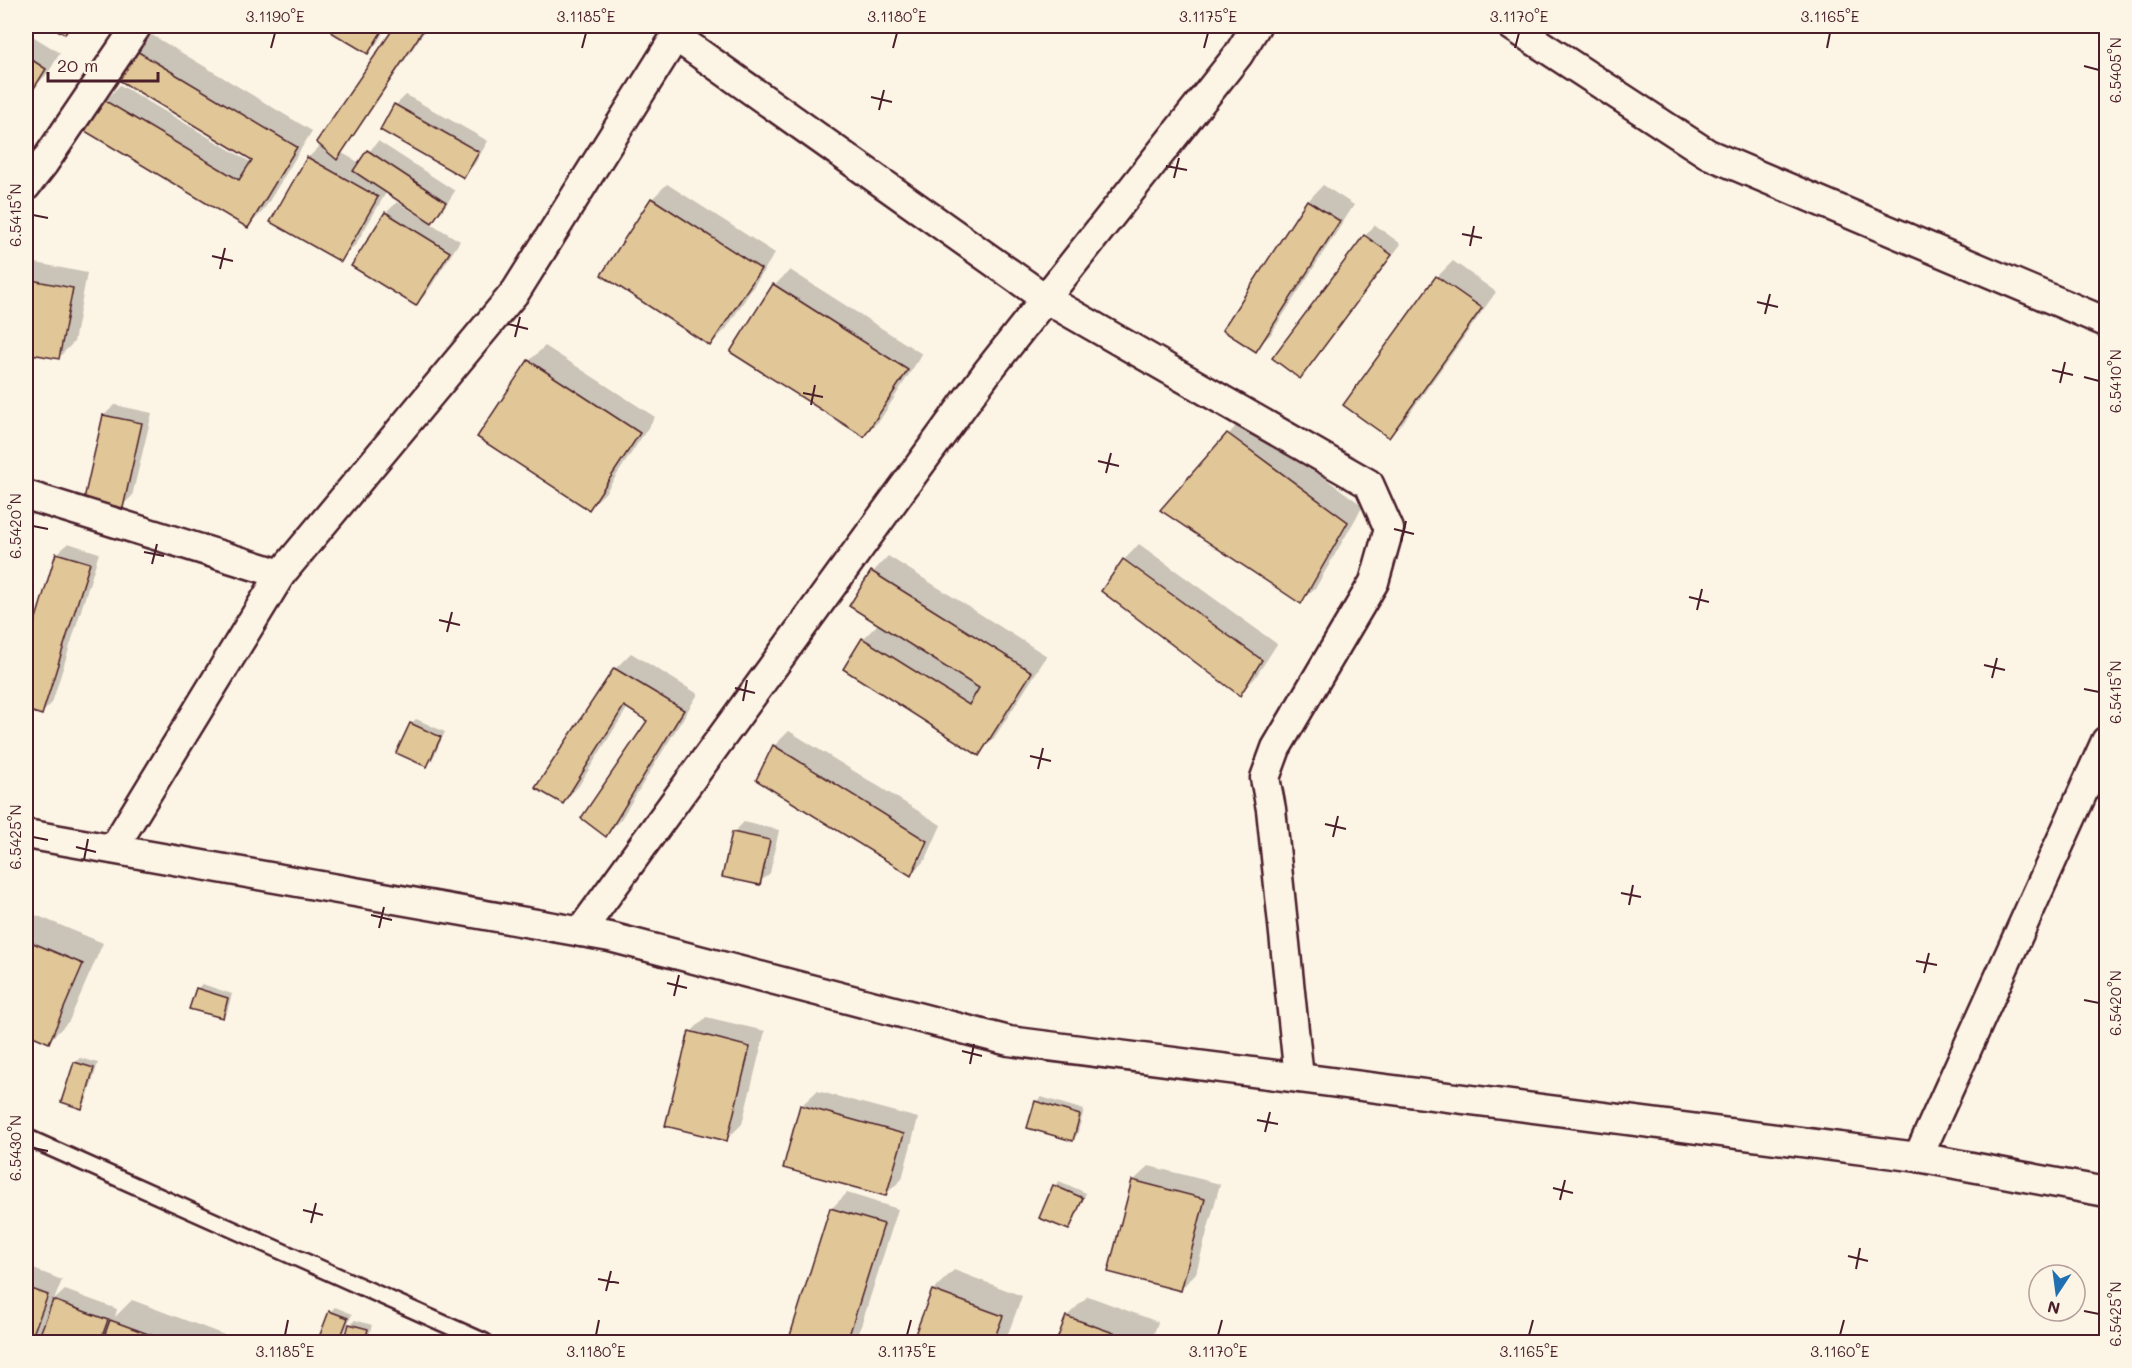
<svg xmlns="http://www.w3.org/2000/svg" width="2132" height="1368" font-family="Mali,sans-serif">
  <style>
    .shadow { fill: #0003 }
    .building { fill: #e1c797; stroke: #4a1f2b; stroke-width: 1.5 }
    .lines { fill: none; stroke-linecap: round; stroke-linejoin: round }
    .service-casing { stroke: #4a1f2b; stroke-width: 20 }
    .minor-casing { stroke: #4a1f2b; stroke-width: 33 }
    .service { stroke: #fcf5e5; stroke-width: 15 }
    .minor { stroke: #fcf5e5; stroke-width: 28 }
    .ticks { fill: none; stroke: #4a1f2b; stroke-width: 2 }
    .neatline { fill: none; stroke: #4a1f2b; stroke-width: 2 }
    .ticks-label { font-size: 15px; text-anchor: middle; fill: #4a1f2b }
  </style>
  <rect width="100%" height="100%" fill="#fcf5e5"/>
  <filter id="ink" filterUnits="userSpaceOnUse"><feTurbulence type="fractalNoise" baseFrequency=".0167" numOctaves="2"/><feDisplacementMap in="SourceGraphic" scale="12" xChannelSelector="R" yChannelSelector="G"/><feConvolveMatrix kernelMatrix="1 2 1 2 8 2 1 2 1" color-interpolation-filters="sRGB"/></filter>
  <g filter="url(#ink)">
    <g class="shadow">
      <path d="M336,26H383L373,42H377L388,26L378,42L368,52L333,31Z"/>
      <path d="M397,26H428L342,153L360,163L378,141L455,191L442,211L430,223L460,241L426,294L416,305L353,265L386,213L397,202L421,217L422,215L387,191L356,244L341,260L308,158L321,145L318,142Z"/>
      <path d="M26,32L60,53L48,73L33,88L26,84Z"/>
      <path d="M152,35L312,131L263,211L248,227L105,101L120,85L252,163L254,159L136,51Z"/>
      <path d="M406,95L488,141L474,165L464,176L396,105Z"/>
      <path d="M667,184L775,253L726,329L710,345L652,199Z"/>
      <path d="M1323,185L1354,205L1271,334L1255,350L1308,201Z"/>
      <path d="M1375,225L1401,244L1310,366L1300,377L1274,358L1365,236Z"/>
      <path d="M26,261L87,273L74,342L59,357L26,351Z"/>
      <path d="M1453,261L1496,292L1404,421L1389,436L1345,405L1437,277Z"/>
      <path d="M790,270L922,354L880,420L864,435L775,285Z"/>
      <path d="M545,346L655,417L605,493L589,508L529,361Z"/>
      <path d="M115,405L152,413L132,496L122,506L104,415Z"/>
      <path d="M1243,418L1363,506L1316,587L1300,602L1162,510Z"/>
      <path d="M68,543L99,553L52,703L42,713L26,708V656L58,553Z"/>
      <path d="M1139,544L1277,644L1255,678L1240,694L1103,591L1124,560Z"/>
      <path d="M888,556L1047,656L994,738L979,754L845,669L863,639L879,623L851,606L873,572Z"/>
      <path d="M631,653L698,694L621,819L606,835L649,720L628,707L578,787L563,802L537,787L615,669Z"/>
      <path d="M416,719L445,732L432,760L427,765L411,724Z"/>
      <path d="M789,731L941,825L926,859L911,874L774,746Z"/>
      <path d="M744,822L779,830L770,873L759,883L734,832Z"/>
      <path d="M26,911L103,943L69,1021L49,1041L26,1031Z"/>
      <path d="M202,984L232,994L227,1012L222,1017L197,989Z"/>
      <path d="M706,1017L765,1031L742,1124L726,1140L691,1032Z"/>
      <path d="M80,1058L98,1063L86,1102L81,1107L75,1062Z"/>
      <path d="M817,1091L918,1118L902,1179L886,1194L801,1106Z"/>
      <path d="M1041,1097L1084,1110L1077,1135L1072,1139L1036,1102Z"/>
      <path d="M1149,1166L1220,1184L1196,1273L1181,1289L1133,1181Z"/>
      <path d="M1059,1181L1086,1193L1073,1224L1069,1229L1054,1186Z"/>
      <path d="M847,1193L898,1209L856,1342H790L832,1208Z"/>
      <path d="M26,1266L62,1280L54,1300L65,1290L117,1309L115,1317L132,1300L243,1342H39L42,1335L34,1342H26Z"/>
      <path d="M954,1270L1022,1296L1005,1342H914L933,1290Z"/>
      <path d="M1088,1296L1158,1322L1151,1342H1058L1067,1316Z"/>
      <path d="M335,1307L352,1314L341,1340L339,1342H329L320,1339L330,1312Z"/>
      <path d="M355,1320L372,1325L367,1342H346L350,1325Z"/>
    </g>
    <g class="building">
      <path d="M50,26H71L65,34Z"/>
      <path d="M335,26H385L368,54L331,32Z"/>
      <path d="M395,26H426L337,160L316,142Z"/>
      <path d="M135,50L297,147L248,228L85,131L104,100L239,180L252,160L117,79Z"/>
      <path d="M26,56L46,69L33,90L26,85Z"/>
      <path d="M394,104L479,152L464,178L380,130Z"/>
      <path d="M367,150L446,202L432,223L353,171Z"/>
      <path d="M307,157L378,197L341,262L270,222Z"/>
      <path d="M651,198L761,269L710,346L601,275Z"/>
      <path d="M1307,200L1340,221L1256,352L1222,330Z"/>
      <path d="M385,212L450,252L416,306L351,266Z"/>
      <path d="M1364,235L1392,255L1300,379L1272,358Z"/>
      <path d="M1436,276L1482,308L1389,438L1343,405Z"/>
      <path d="M26,279L73,288L59,359L26,353Z"/>
      <path d="M773,284L908,370L864,437L730,352Z"/>
      <path d="M528,360L640,433L589,510L477,437Z"/>
      <path d="M103,415L142,423L123,508L84,499Z"/>
      <path d="M1227,433L1348,522L1301,604L1160,510Z"/>
      <path d="M56,553L90,563L42,715L26,710V651Z"/>
      <path d="M1123,559L1262,660L1240,696L1101,591Z"/>
      <path d="M871,571L1032,672L979,756L843,669L862,638L969,705L979,688L849,606Z"/>
      <path d="M614,668L684,710L606,837L581,818L647,721L624,706L563,804L535,788Z"/>
      <path d="M410,723L441,737L427,767L396,753Z"/>
      <path d="M773,745L927,841L911,876L756,780Z"/>
      <path d="M732,832L770,840L760,885L722,877Z"/>
      <path d="M26,940L83,964L49,1043L26,1033Z"/>
      <path d="M196,988L228,998L223,1018L189,1009Z"/>
      <path d="M689,1031L750,1047L727,1141L665,1126Z"/>
      <path d="M74,1062L94,1068L82,1109L61,1102Z"/>
      <path d="M1035,1101L1080,1115L1073,1141L1027,1128Z"/>
      <path d="M800,1105L904,1134L886,1196L783,1168Z"/>
      <path d="M1132,1180L1205,1199L1181,1291L1108,1272Z"/>
      <path d="M1053,1185L1083,1198L1069,1230L1039,1218Z"/>
      <path d="M830,1208L884,1224L847,1342H788Z"/>
      <path d="M26,1287L48,1295L30,1342H26Z"/>
      <path d="M932,1290L1003,1316L993,1342H912Z"/>
      <path d="M53,1300L108,1320L100,1342H37Z"/>
      <path d="M329,1311L348,1318L339,1342H324L318,1340Z"/>
      <path d="M1066,1316L1139,1342H1056Z"/>
      <path d="M110,1320L170,1342H102Z"/>
      <path d="M349,1324L368,1329L365,1342H344Z"/>
    </g>
    <g class="lines">
      <g class="service-casing">
        <path id="service" d="M26,1137L485,1342"/>
      </g>
      <g class="minor-casing">
        <g id="minor">
          <path d="M1512,26L1708,154L2106,322"/>
          <path d="M675,36L1046,299L1369,484L1389,529L1374,582L1276,748L1265,778L1271,809L1299,1078"/>
          <path d="M26,186L44,163L137,26"/>
          <path d="M26,495L281,574"/>
          <path d="M26,834L610,937L1009,1041L1918,1157L2106,1192"/>
          <path d="M113,849L281,574L516,291L682,26"/>
          <path d="M580,932L988,371L1238,55L1256,26"/>
          <path d="M1918,1157L2106,741"/>
        </g>
      </g>
      <use href="#service" class="service"/>
      <use href="#minor" class="minor"/>
    </g>
  </g>
  <path class="ticks" d="M271,48L275,33M582,48L586,33M893,48L897,33M1204,48L1208,33M1515,48L1519,33M1827,48L1830,33M2084,66L2099,70M871,97L892,102M879,110L884,90M1166,166L1187,170M1174,178L1179,158M33,215L48,218M1462,234L1482,238M1470,246L1474,226M212,256L233,261M220,269L225,248M1757,302L1778,307M1765,314L1770,294M508,324L528,329M515,337L520,317M2052,370L2073,375M2084,377L2099,381M2060,383L2065,362M803,393L823,397M811,405L815,385M1098,461L1119,466M1106,473L1111,453M33,526L48,529M1394,529L1414,534M1401,542L1406,521M144,552L164,556M152,564L157,544M1689,597L1709,602M1697,610L1702,589M439,620L460,625M447,632L452,612M1984,665L2005,670M1992,678L1997,658M735,688L755,693M2084,689L2099,692M743,701L747,680M1030,756L1051,761M1038,769L1043,748M1325,824L1346,829M33,837L48,840M1333,837L1338,816M76,847L96,852M84,860L88,839M1621,893L1641,897M1629,905L1633,885M371,915L392,920M379,928L384,907M1916,961L1937,965M1924,973L1929,953M667,983L687,988M674,996L679,975M2084,1000L2099,1003M962,1051L982,1056M970,1064L974,1044M1257,1120L1278,1124M1265,1132L1270,1112M33,1148L48,1151M1553,1188L1573,1193M1560,1200L1565,1180M303,1210L323,1215M311,1223L316,1203M1848,1256L1868,1261M1856,1269L1860,1248M598,1279L619,1283M606,1291L611,1271M2084,1311L2099,1314M285,1335L288,1320M596,1335L599,1320M907,1335L911,1320M1218,1335L1222,1320M1529,1335L1533,1320M1840,1335L1844,1320"/>
  <rect width="2132" height="1368" fill="none" stroke="#fcf5e5" stroke-width="66"/>
  <g transform="translate(2057 1293) rotate(193)"><circle r="28" fill="#fcf5e5" stroke="#b59f9b" stroke-width="1.5"/>
  <path d="M0-4.5L10 22L0 15L-10 22Z" fill="#1f6fb2"/>
  <text y="-9" font-size="16" font-weight="bold" text-anchor="middle" fill="#4a1f2b">N</text>
  </g>
  <path d="M48 72v9h110v-9" fill="none" stroke="#4a1f2b" stroke-width="3"/>
  <text x="57" y="72" font-size="18" fill="#4a1f2b" stroke="#fcf5e5" stroke-width="4.5" paint-order="stroke">20 m</text>
  <rect x="33" y="33" width="2066" height="1302" class="neatline"/>
  <g class="ticks-label">
    <text x="275" y="22">3.1190°E</text>
    <text x="586" y="22">3.1185°E</text>
    <text x="897" y="22">3.1180°E</text>
    <text x="1208" y="22">3.1175°E</text>
    <text x="1519" y="22">3.1170°E</text>
    <text x="1830" y="22">3.1165°E</text>
    <text transform="translate(2116 70) rotate(-90)" y="5">6.5405°N</text>
    <text transform="translate(16 215) rotate(-90)" y="5">6.5415°N</text>
    <text transform="translate(2116 381) rotate(-90)" y="5">6.5410°N</text>
    <text transform="translate(16 526) rotate(-90)" y="5">6.5420°N</text>
    <text transform="translate(2116 692) rotate(-90)" y="5">6.5415°N</text>
    <text transform="translate(16 837) rotate(-90)" y="5">6.5425°N</text>
    <text transform="translate(2116 1003) rotate(-90)" y="5">6.5420°N</text>
    <text transform="translate(16 1148) rotate(-90)" y="5">6.5430°N</text>
    <text transform="translate(2116 1314) rotate(-90)" y="5">6.5425°N</text>
    <text x="285" y="1357">3.1185°E</text>
    <text x="596" y="1357">3.1180°E</text>
    <text x="907" y="1357">3.1175°E</text>
    <text x="1218" y="1357">3.1170°E</text>
    <text x="1529" y="1357">3.1165°E</text>
    <text x="1840" y="1357">3.1160°E</text>
  </g>
</svg>
